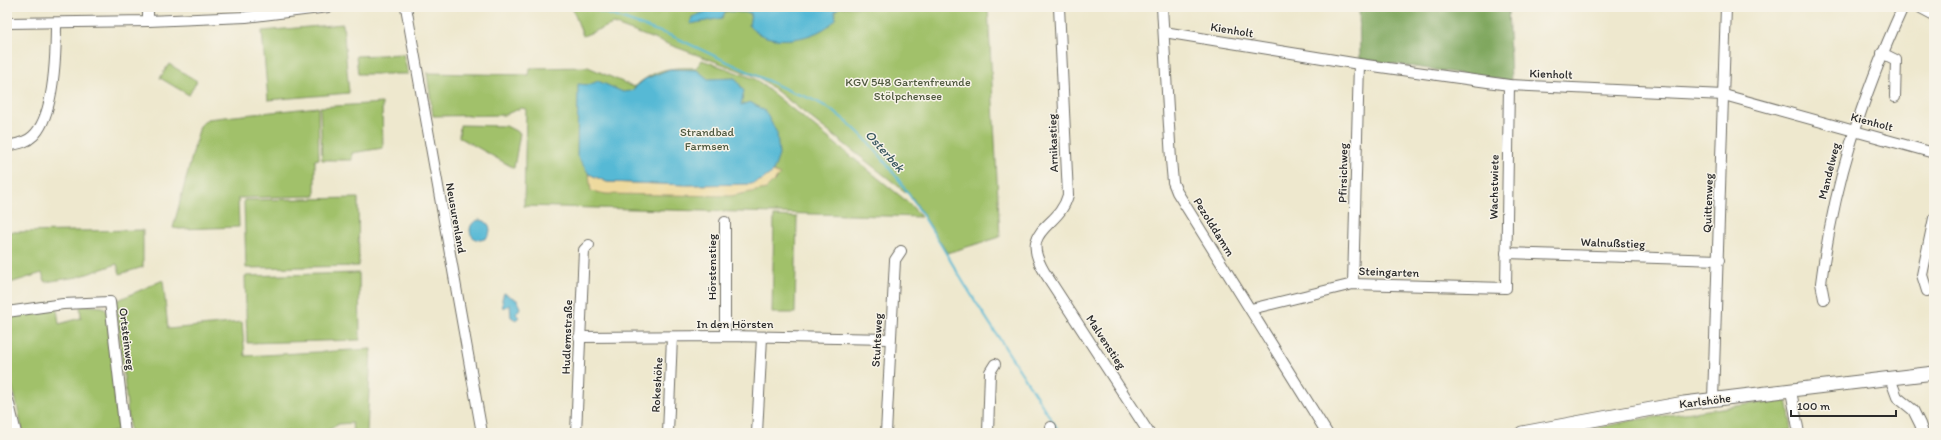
<svg xmlns="http://www.w3.org/2000/svg" width="1941" height="440" font-family="Itim,sans-serif">
  <style>
    .green { fill: #a1c16a; stroke: #66764a }
    .forest { fill: #80a75e; stroke: #566944 }
    .sand { fill: #eeda9e; stroke: #8c8264 }
    .water { fill: #57b9d5; stroke: #417280 }
    .lines { fill: none; stroke-linecap: round; stroke-linejoin: round }
    .stream { stroke: #57b9d5; stroke-width: 2 }
    .minor-casing { stroke: #6f6d64; stroke-width: 12 }
    .major-casing { stroke: #6f6d64; stroke-width: 15 }
    .minor { stroke: #fff; stroke-width: 10 }
    .major { stroke: #fff; stroke-width: 13 }
    .labels { text-anchor: middle; dominant-baseline: central; stroke-width: 3; stroke-linejoin: round; paint-order: stroke }
    .street-label { font-size: 12px; fill: #2b2b2b; stroke: #f7f3e8 }
    .park-label { font-size: 12px; fill: #4e583e; stroke: #f7f3e8 }
    .water-label { font-size: 13px; font-style: italic; fill: #38565e; stroke: #f7f3e8 }
  </style>
  <rect width="100%" height="100%" fill="#f7f3e8"/>
  <filter id="ink" filterUnits="userSpaceOnUse"><feTurbulence type="fractalNoise" baseFrequency=".025" numOctaves="2"/><feDisplacementMap in="SourceGraphic" scale="8" xChannelSelector="R" yChannelSelector="G"/><feConvolveMatrix kernelMatrix="1 2 1 2 8 2 1 2 1" color-interpolation-filters="sRGB"/></filter>
  <filter id="wash" filterUnits="userSpaceOnUse"><feTurbulence type="fractalNoise" baseFrequency=".012" numOctaves="4" result="noise"/><feDisplacementMap in="SourceGraphic" scale="16" xChannelSelector="R" yChannelSelector="G"/><feGaussianBlur stdDeviation="0.9" result="paint"/><feColorMatrix in="noise" values="0 0 0 0 0 0 0 0 0 0 0 0 0 0 0 0 0 1.4 0 .05"/><feComposite in="paint" operator="in"/></filter>
  <g filter="url(#wash)">
    <rect width="100%" height="100%" fill="#eee8ce"/>
    <g class="green">
      <path d="M572,7H988L1000,237L947,253L912,197L760,78L613,24L583,36Z"/>
      <path d="M343,24L349,93L268,100L262,31Z"/>
      <path d="M403,54L408,74H358L356,56Z"/>
      <path d="M702,60L755,79L909,203L921,217L524,206L526,109L521,108L504,115L433,116L427,73L529,75L530,68L588,67L634,87C656,69 668,67 696,68Z"/>
      <path d="M169,64L197,81L189,95L160,78Z"/>
      <path d="M382,103L383,148L352,153V160H322L320,107Z"/>
      <path d="M318,107L319,159L315,160V196L238,198L239,227L180,229L173,228L200,126L207,119Z"/>
      <path d="M460,125L506,126L520,133L514,168L459,137Z"/>
      <path d="M358,198L359,266L246,268L244,200Z"/>
      <path d="M774,216L797,217L795,313H772Z"/>
      <path d="M143,230V267L120,274L117,264L78,277L45,282L42,273L7,284V232Z"/>
      <path d="M359,273L360,340L247,343L245,276Z"/>
      <path d="M163,280L168,329L242,322L245,356L371,349L367,433H353L352,423L339,424L325,432L130,433L116,301Z"/>
      <path d="M56,301L59,324L81,318L80,305L103,307L107,312L118,431L109,433H23L15,396L7,370V317Z"/>
      <path d="M1787,399L1792,430L1772,433H1576L1634,420Z"/>
    </g>
    <path class="forest" d="M1359,7H1508L1511,81L1360,59Z"/>
    <path class="sand" d="M773,172L780,175L766,189L731,196L606,194L591,191L589,174L607,182L688,185L751,184L762,180Z"/>
    <g class="water">
      <path d="M717,7H840L835,11L836,19C818,40 768,49 749,26L751,13L726,11L722,18L690,24L692,17Z"/>
      <path d="M670,69L697,70L708,79L735,78L744,91L741,105L750,102L765,111L777,133L779,155L773,172L762,180L751,184L688,185L607,182L589,174L577,156L578,84L589,85L598,81L623,92L631,91L645,79Z"/>
      <circle cx="480" cy="230" r="10"/>
      <path d="M504,293L517,300L520,308L516,314L519,317L516,320L511,317L510,305L503,308L502,299Z"/>
    </g>
    <g class="lines">
      <path class="stream" d="M588,7L672,36L794,93C869,111 927,223 965,285C997,334 1028,384 1060,433"/>
    </g>
  </g>
  <g filter="url(#ink)">
    <g class="lines">
      <g class="minor-casing">
        <g id="minor">
          <path d="M148,7V21"/>
          <path d="M406,7L482,433"/>
          <path d="M1059,7L1068,195C1059,230 1017,227 1045,273L1149,433"/>
          <path d="M1162,7L1171,160L1173,182L1177,192L1327,433"/>
          <path d="M1919,7L1934,15"/>
          <path d="M7,23L148,21L246,17L328,7"/>
          <path d="M1164,32L1359,64L1509,85L1724,95L1934,153"/>
          <path d="M1882,53L1896,60L1895,97"/>
          <path d="M7,146C16,144 26,143 33,136C55,116 56,51 56,23"/>
          <path d="M1506,253L1719,260"/>
          <path d="M1353,284L1359,64"/>
          <path d="M1927,291L1922,275L1934,218"/>
          <path d="M1824,299L1821,283C1834,183 1861,99 1903,7"/>
          <path d="M1251,309L1353,284L1506,288L1509,85"/>
          <path d="M7,312L63,304L110,302L125,433"/>
          <path d="M725,336V222"/>
          <path d="M579,337L725,336L890,339"/>
          <path d="M1890,378L1897,397L1913,410L1920,424L1923,433"/>
          <path d="M1791,391L1799,433"/>
          <path d="M7,396L16,433"/>
          <path d="M1713,399L1726,7"/>
          <path d="M576,433L584,250L589,245"/>
          <path d="M668,433L672,337"/>
          <path d="M757,433L762,337"/>
          <path d="M886,433L895,260L901,251"/>
          <path d="M988,433L990,372L995,364"/>
          <path d="M1051,433V427"/>
        </g>
      </g>
      <g class="major-casing">
        <path id="major" d="M1522,433L1684,403L1934,373"/>
      </g>
      <use href="#minor" class="minor"/>
      <use href="#major" class="major"/>
    </g>
  </g>
  <g class="labels">
    <g class="street-label">
      <text transform="translate(1232 30) rotate(9)">Kienholt</text>
      <text transform="translate(1551 74) rotate(2)">Kienholt</text>
      <text transform="translate(1872 122) rotate(15)">Kienholt</text>
      <text transform="translate(1053 143) rotate(-92)">Arnikastieg</text>
      <text transform="translate(1829 171) rotate(-76)">Mandelweg</text>
      <text transform="translate(1343 173) rotate(-89)">Pfirsichweg</text>
      <text transform="translate(1494 187) rotate(-89)">Wachstwiete</text>
      <text transform="translate(1708 203) rotate(-88)">Quittenweg</text>
      <text transform="translate(456 218) rotate(80)">Neusurenland</text>
      <text transform="translate(1214 227) rotate(58)">Pezolddamm</text>
      <text transform="translate(1613 243) rotate(2)">Walnußstieg</text>
      <text transform="translate(712 267) rotate(-90)">Hörstenstieg</text>
      <text transform="translate(1389 272) rotate(2)">Steingarten</text>
      <text x="735" y="324">In den Hörsten</text>
      <text transform="translate(567 337) rotate(-88)">Hudlemstraße</text>
      <text transform="translate(127 339) rotate(83)">Ortsteinweg</text>
      <text transform="translate(877 340) rotate(-87)">Stuhtsweg</text>
      <text transform="translate(1106 342) rotate(57)">Malvenstieg</text>
      <text transform="translate(657 385) rotate(-87)">Rokeshöhe</text>
      <text transform="translate(1705 401) rotate(-7)">Karlshöhe</text>
    </g>
    <g class="park-label">
      <text x="908" y="82">KGV 548 Gartenfreunde<tspan x="908" dy="14">Stölpchensee</tspan></text>
      <text x="707" y="132">Strandbad<tspan x="707" dy="14">Farmsen</tspan></text>
    </g>
    <g class="water-label">
      <text transform="translate(885 151) rotate(48)">Osterbek</text>
    </g>
  </g>
  <rect width="1941" height="440" fill="none" stroke="#f7f3e8" stroke-width="24"/>
  <path d="M1791 410v6h105v-6" fill="none" stroke="#2b2b2b" stroke-width="2"/>
  <text x="1797" y="410" font-size="12" fill="#2b2b2b" stroke="#f7f3e8" stroke-width="3" paint-order="stroke">100 m</text>
</svg>
